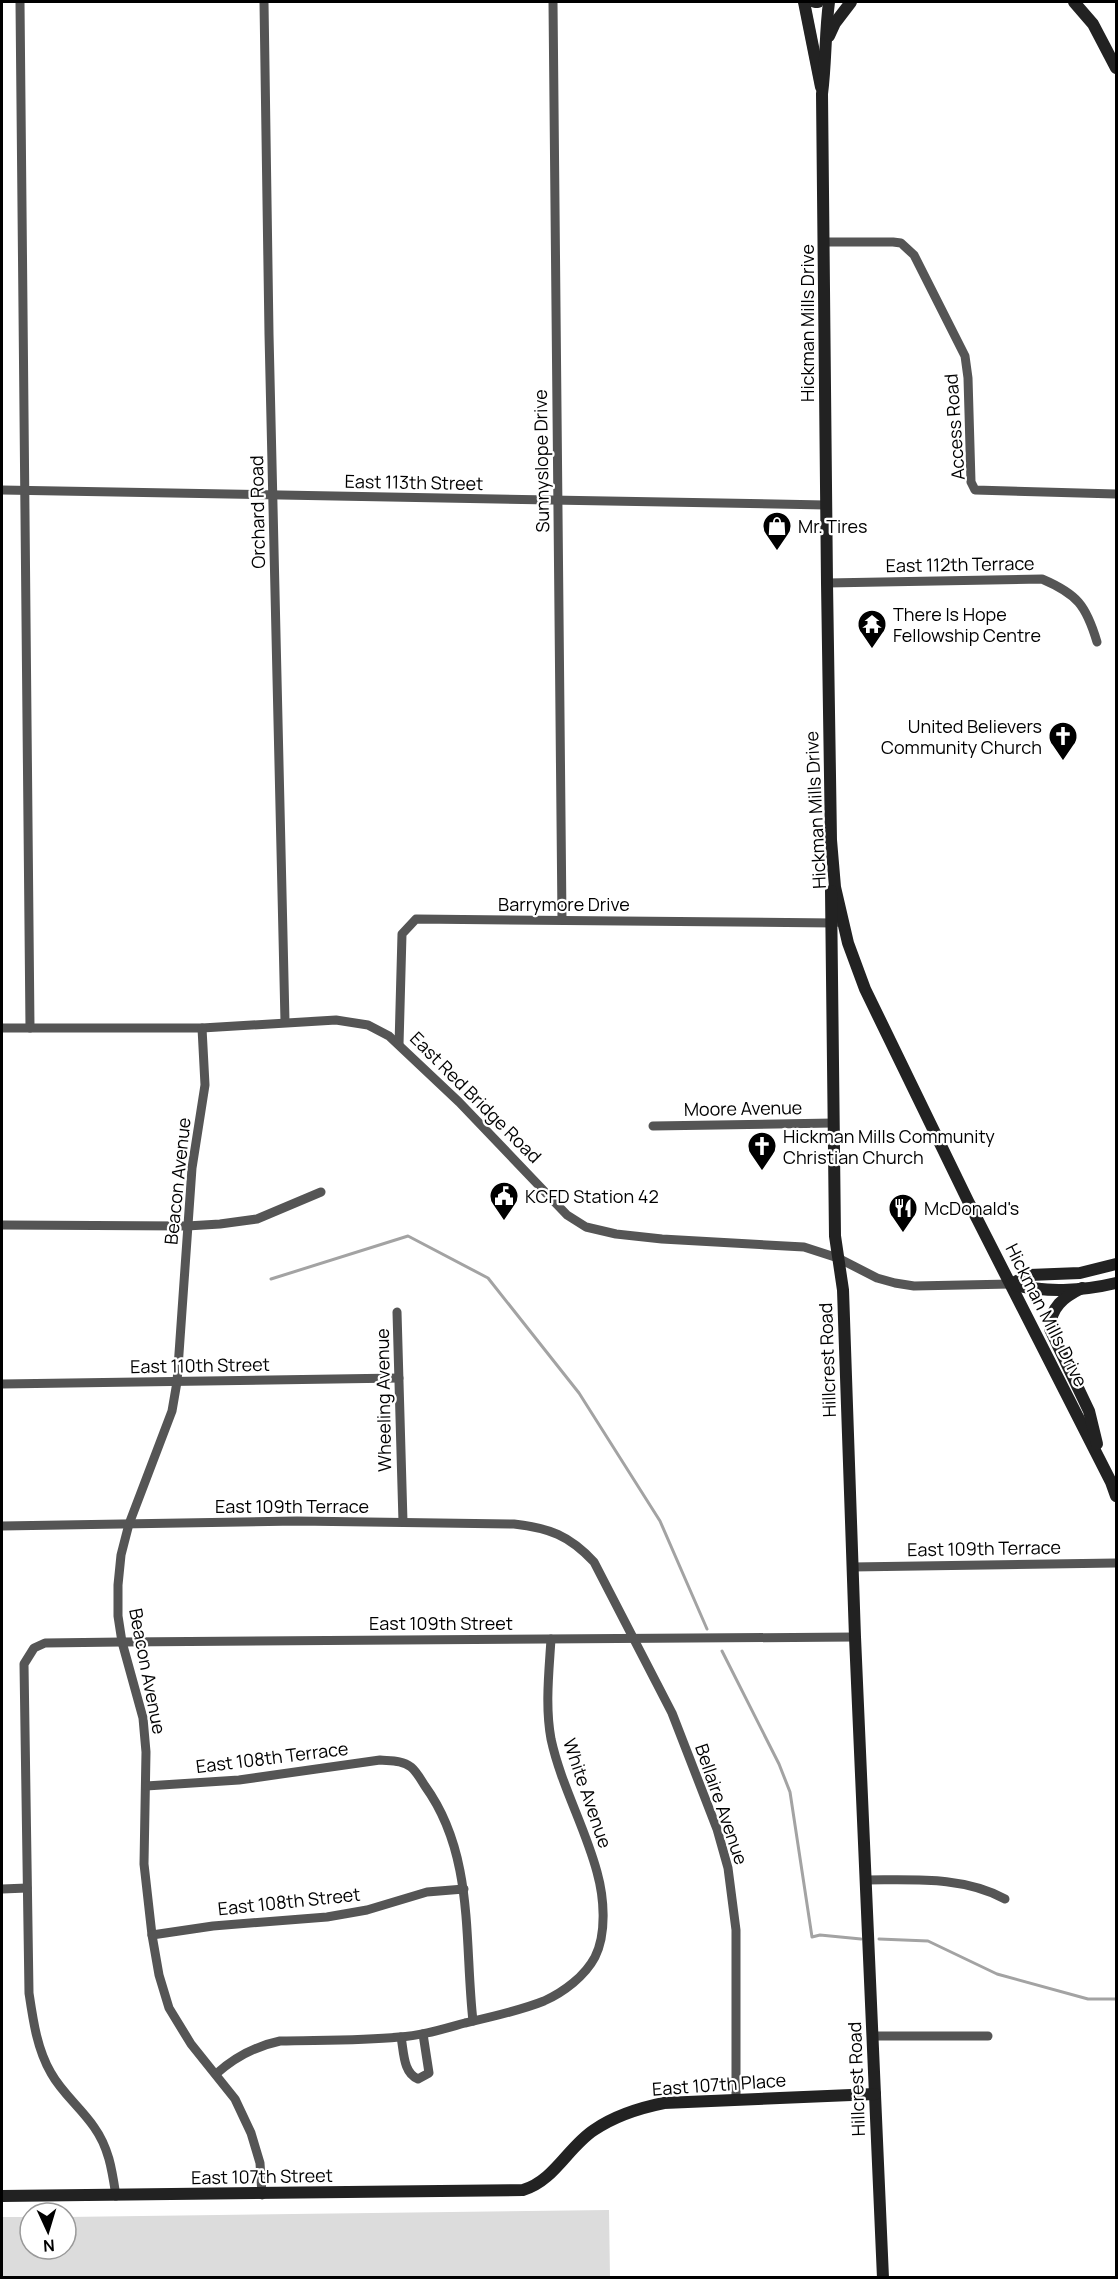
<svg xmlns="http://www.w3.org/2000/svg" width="1118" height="2279" font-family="Manrope,sans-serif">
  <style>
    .green { fill: #dcdcdc }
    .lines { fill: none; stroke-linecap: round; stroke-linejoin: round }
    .stream { stroke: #a3a3a3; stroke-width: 3 }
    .street { stroke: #555; stroke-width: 9 }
    .secondary { stroke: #222; stroke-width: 12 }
    .labels { text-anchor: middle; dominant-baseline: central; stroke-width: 4.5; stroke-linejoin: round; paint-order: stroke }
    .street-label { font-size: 18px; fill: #000; stroke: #fff }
    .poi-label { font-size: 18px; fill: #000; stroke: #fff; text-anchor: start }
  </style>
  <rect width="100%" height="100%" fill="#fff"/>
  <path class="green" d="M609,2210L610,2277H2V2217H30V2249H66V2217Z"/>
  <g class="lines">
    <g class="stream">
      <path d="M271,1279L408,1236L488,1278L579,1393L660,1521L707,1629"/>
      <path d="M722,1651L779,1764L790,1792L812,1937L820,1935L861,1939"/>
      <path d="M879,1939L928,1941L997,1974L1088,1999H1116"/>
    </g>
    <g class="street">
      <path d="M20,2L30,1028"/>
      <path d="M264,2L269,334L285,1022"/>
      <path d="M553,2L562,920"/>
      <path d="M824,242H893L901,243L914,255L965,356L968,378L971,482L975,490L1116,494"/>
      <path d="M2,490L826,505"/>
      <path d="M827,583L1042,579C1077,594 1086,605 1097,642"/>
      <path d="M2,1028H202L336,1020L368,1025L389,1036L459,1102L567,1215L586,1227L616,1234L662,1239L804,1247L838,1258L877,1278L895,1283L914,1286L1011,1284"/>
      <path d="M202,1028L205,1085L192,1168L177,1382L172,1411L129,1524L121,1555L118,1585V1616L122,1642L143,1718L146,1752L144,1864L152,1935L159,1975L169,2008L191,2044L235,2099L251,2133L260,2163L262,2195"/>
      <path d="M399,1045L402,934L416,919L835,923"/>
      <path d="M653,1126L833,1123"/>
      <path d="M2,1225L187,1226L220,1224L257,1219L321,1192"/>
      <path d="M397,1312L403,1522"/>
      <path d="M2,1384L399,1378"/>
      <path d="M2,1526L297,1521L514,1524C549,1528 569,1535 594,1562L672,1713L717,1829L728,1868L736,1930V2099"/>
      <path d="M852,1567L1116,1563"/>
      <path d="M146,1786L239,1780L380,1760C391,1761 402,1760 411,1767C417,1772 421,1780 425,1786C475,1855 464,1942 473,2021"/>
      <path d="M866,1880C913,1880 963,1876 1005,1899"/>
      <path d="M2,1889L27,1888"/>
      <path d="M152,1935L213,1926L327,1917L367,1910L427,1892L464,1889"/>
      <path d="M872,2036H988"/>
      <path d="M401,2037C404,2052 403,2073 418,2079L429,2073L423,2034"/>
      <path d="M216,2074C235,2057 256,2046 280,2041C320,2040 359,2041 399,2037C421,2036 443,2029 465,2023C491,2017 519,2011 544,2001C564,1992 585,1976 595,1957C607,1933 604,1897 597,1872C585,1827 561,1785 551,1739C545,1706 549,1672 551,1639"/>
      <path d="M116,2196C112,2170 109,2148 94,2127C81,2108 62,2093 51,2073C37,2049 33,2020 29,1993L24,1664L34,1648L45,1643L122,1642L855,1637"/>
    </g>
    <g class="secondary">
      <path d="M804,2L821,87"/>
      <path d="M815,2H818"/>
      <path d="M829,2C825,33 826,63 822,94L827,583L831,840L835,887L848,943L865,989L968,1201L1111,1482L1116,1496"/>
      <path d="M1074,2L1093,24L1116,68"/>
      <path d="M829,36L835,23L851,2"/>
      <path d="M831,891L835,1236L843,1290L855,1637L883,2278"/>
      <path d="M1011,1284L1029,1275L1080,1273L1116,1264"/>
      <path d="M1011,1284C1044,1293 1083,1291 1116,1283"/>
      <path d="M1082,1288C1064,1297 1050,1307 1050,1329L1089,1411L1097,1444"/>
      <path d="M2,2196L523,2190C554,2181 568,2147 594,2130C616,2115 639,2108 664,2103L875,2094"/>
    </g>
  </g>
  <defs>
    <g id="shop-pin" transform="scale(1.5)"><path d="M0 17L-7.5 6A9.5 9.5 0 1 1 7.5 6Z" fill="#000" stroke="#fff"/><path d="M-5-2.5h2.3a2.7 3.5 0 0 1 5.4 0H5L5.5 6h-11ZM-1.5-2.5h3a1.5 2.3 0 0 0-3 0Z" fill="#fff"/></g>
    <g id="temple-pin" transform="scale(1.5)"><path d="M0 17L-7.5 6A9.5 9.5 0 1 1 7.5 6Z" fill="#000" stroke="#fff"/><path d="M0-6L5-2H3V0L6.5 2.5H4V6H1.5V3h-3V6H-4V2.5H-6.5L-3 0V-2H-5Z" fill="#fff"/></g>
    <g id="church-pin" transform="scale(1.5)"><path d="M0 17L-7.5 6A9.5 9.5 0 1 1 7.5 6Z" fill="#000" stroke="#fff"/><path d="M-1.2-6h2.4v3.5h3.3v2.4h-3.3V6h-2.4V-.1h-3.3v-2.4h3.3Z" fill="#fff"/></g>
    <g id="civic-pin" transform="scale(1.5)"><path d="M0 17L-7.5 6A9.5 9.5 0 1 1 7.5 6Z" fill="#000" stroke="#fff"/><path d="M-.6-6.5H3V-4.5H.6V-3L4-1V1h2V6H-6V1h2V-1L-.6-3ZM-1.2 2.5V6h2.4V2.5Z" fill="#fff"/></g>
    <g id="restaurant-pin" transform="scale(1.5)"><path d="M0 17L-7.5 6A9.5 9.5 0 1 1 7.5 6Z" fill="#000" stroke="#fff"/><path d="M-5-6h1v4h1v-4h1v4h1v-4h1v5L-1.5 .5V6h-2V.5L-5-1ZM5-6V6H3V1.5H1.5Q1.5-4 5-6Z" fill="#fff"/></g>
  </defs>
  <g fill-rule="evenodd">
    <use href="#shop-pin" x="777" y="526"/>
    <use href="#temple-pin" x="872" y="624"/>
    <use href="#church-pin" x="1063" y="736"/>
    <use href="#church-pin" x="762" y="1146"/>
    <use href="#civic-pin" x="504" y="1196"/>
    <use href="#restaurant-pin" x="903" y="1208"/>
  </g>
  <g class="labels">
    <g class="street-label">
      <text transform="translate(807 323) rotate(-90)">Hickman Mills Drive</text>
      <text transform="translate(954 427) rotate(-94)">Access Road</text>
      <text transform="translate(541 461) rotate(-91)">Sunnyslope Drive</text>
      <text transform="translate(414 482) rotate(1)">East 113th Street</text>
      <text transform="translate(257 512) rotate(-91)">Orchard Road</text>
      <text transform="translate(960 564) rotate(-1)">East 112th Terrace</text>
      <text transform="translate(815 810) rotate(-93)">Hickman Mills Drive</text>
      <text x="564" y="904">Barrymore Drive</text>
      <text transform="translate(476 1097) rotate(45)">East Red Bridge Road</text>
      <text transform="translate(743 1108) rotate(-1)">Moore Avenue</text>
      <text transform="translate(177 1181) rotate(-84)">Beacon Avenue</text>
      <text transform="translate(1047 1315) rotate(63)">Hickman Mills Drive</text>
      <text transform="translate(827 1360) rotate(-92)">Hillcrest Road</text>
      <text transform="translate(200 1365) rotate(-1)">East 110th Street</text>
      <text transform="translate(383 1400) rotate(-91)">Wheeling Avenue</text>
      <text x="292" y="1506">East 109th Terrace</text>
      <text transform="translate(984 1548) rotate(-1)">East 109th Terrace</text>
      <text x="441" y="1623">East 109th Street</text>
      <text transform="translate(148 1671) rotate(79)">Beacon Avenue</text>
      <text transform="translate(272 1757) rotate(-7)">East 108th Terrace</text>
      <text transform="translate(588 1793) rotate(71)">White Avenue</text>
      <text transform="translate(722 1804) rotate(71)">Bellaire Avenue</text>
      <text transform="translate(289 1901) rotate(-6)">East 108th Street</text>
      <text transform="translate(856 2079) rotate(-92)">Hillcrest Road</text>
      <text transform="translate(719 2084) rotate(-4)">East 107th Place</text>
      <text transform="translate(262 2176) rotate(-1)">East 107th Street</text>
    </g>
    <g class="poi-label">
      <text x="798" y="526">Mr. Tires</text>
      <text x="893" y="614">There Is Hope<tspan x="893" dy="21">Fellowship Centre</tspan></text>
      <text x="1042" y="726" text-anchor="end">United Believers<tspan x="1042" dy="21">Community Church</tspan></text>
      <text x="783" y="1136">Hickman Mills Community<tspan x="783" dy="21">Christian Church</tspan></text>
      <text x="525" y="1196">KCFD Station 42</text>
      <text x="924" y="1208">McDonald's</text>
    </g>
  </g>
  <rect width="1118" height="2279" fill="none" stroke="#000000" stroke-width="6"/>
  <g transform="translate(48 2231) rotate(176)"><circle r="28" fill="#ffffff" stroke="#999999" stroke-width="1.5"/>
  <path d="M0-4.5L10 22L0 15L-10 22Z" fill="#000000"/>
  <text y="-9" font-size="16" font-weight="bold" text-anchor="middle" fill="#000000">N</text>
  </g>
</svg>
